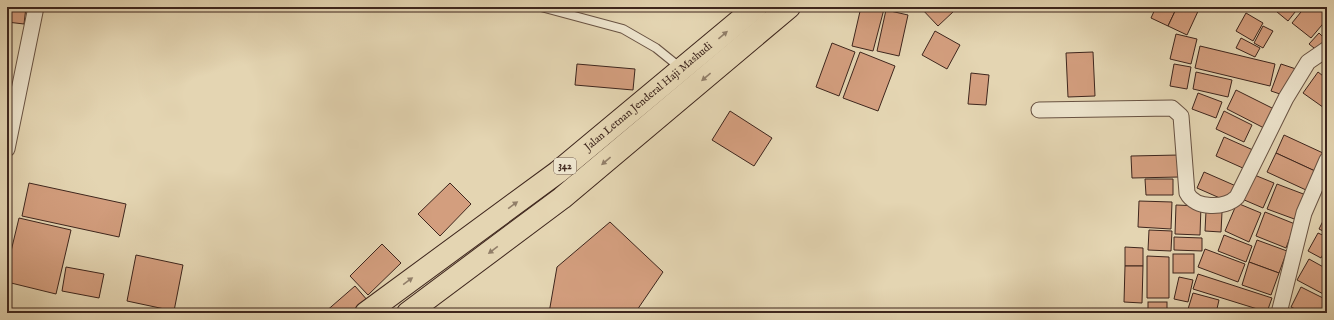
<svg xmlns="http://www.w3.org/2000/svg" width="1334" height="320" font-family="'IM FELL English',serif">
  <style>
    .building { fill: #d39e7e; stroke: #3e261d }
    .lines { fill: none; stroke-linecap: round; stroke-linejoin: round }
    .service-casing { stroke: #685242; stroke-width: 10 }
    .minor-casing { stroke: #685242; stroke-width: 17 }
    .primary-casing { stroke: #3e261d; stroke-width: 24 }
    .service { stroke: #ede4cd; stroke-width: 8 }
    .minor { stroke: #ede4cd; stroke-width: 15 }
    .primary { stroke: #e4d5b2; stroke-width: 22 }
    .oneway { fill: #917e68 }
    .labels { text-anchor: middle; dominant-baseline: central; stroke-width: 3; stroke-linejoin: round; paint-order: stroke }
    .shield { fill: #ede4cd; stroke: #725f52; stroke-width: 1 }
    .shield-label { font-size: 10px; font-weight: bold; fill: #3e261d }
    .street-label { font-size: 11px; fill: #3e261d; stroke: #ede4cd }
  </style>
  <rect width="100%" height="100%" fill="#e4d5b2"/>
  <filter id="stains"><feTurbulence type="fractalNoise" baseFrequency=".005" numOctaves="4"/><feColorMatrix values="0 0 0 0 .2 0 0 0 0 .09 0 0 0 0 .02 0 0 0 .5 -.17"/></filter>
  <radialGradient id="worn" r=".72"><stop offset=".6" stop-color="#630" stop-opacity="0"/><stop offset="1" stop-color="#630" stop-opacity=".3"/></radialGradient>
  <g class="building">
    <path d="M7,7H26L24,24L7,22Z"/>
    <path d="M861,7L884,9L873,51L852,46Z"/>
    <path d="M920,7H950L954,11L938,26Z"/>
    <path d="M1156,7H1177L1168,26L1151,18Z"/>
    <path d="M1177,7H1200L1187,35L1168,26Z"/>
    <path d="M1271,7H1299L1288,21Z"/>
    <path d="M1305,7H1318L1327,14V19L1311,38L1292,23Z"/>
    <path d="M886,10L908,15L899,56L877,51Z"/>
    <path d="M1246,13L1263,23L1253,41L1236,31Z"/>
    <path d="M1263,26L1273,31L1263,48L1254,43Z"/>
    <path d="M935,31L960,45L947,69L922,55Z"/>
    <path d="M1319,33L1327,41V48L1319,52L1309,44Z"/>
    <path d="M1176,34L1197,39L1191,64L1170,59Z"/>
    <path d="M1241,38L1260,48L1255,57L1236,48Z"/>
    <path d="M832,43L855,52L839,96L816,87Z"/>
    <path d="M1200,46L1275,64L1270,86L1195,68Z"/>
    <path d="M860,52L895,66L878,111L843,98Z"/>
    <path d="M1093,52L1095,96L1068,97L1066,53Z"/>
    <path d="M577,64L635,69L633,90L575,85Z"/>
    <path d="M1174,64L1191,67L1187,89L1170,86Z"/>
    <path d="M1281,64L1296,69L1286,96L1271,91Z"/>
    <path d="M1196,72L1232,80L1228,97L1193,89Z"/>
    <path d="M1318,72L1327,79V110L1303,93Z"/>
    <path d="M971,73L989,75L986,105L968,104Z"/>
    <path d="M1236,90L1274,109L1264,128L1227,109Z"/>
    <path d="M1198,93L1222,102L1216,118L1192,109Z"/>
    <path d="M730,111L772,138L754,166L712,140Z"/>
    <path d="M1224,111L1252,125L1244,142L1216,129Z"/>
    <path d="M1284,135L1323,153L1315,171L1276,153Z"/>
    <path d="M1224,137L1253,150L1245,169L1216,156Z"/>
    <path d="M1276,153L1315,171L1306,190L1267,172Z"/>
    <path d="M1179,155V177L1132,178L1131,156Z"/>
    <path d="M1204,172L1236,186L1229,202L1197,188Z"/>
    <path d="M1252,174L1274,183L1263,208L1242,199Z"/>
    <path d="M1145,179H1173V195H1146Z"/>
    <path d="M29,183L126,204L119,237L22,216Z"/>
    <path d="M450,183L471,204L440,236L418,214Z"/>
    <path d="M1277,184L1306,195L1297,220L1267,209Z"/>
    <path d="M1139,201L1172,202L1171,229L1138,227Z"/>
    <path d="M1237,203L1261,213L1249,242L1225,231Z"/>
    <path d="M1176,205L1201,206L1200,235L1175,234Z"/>
    <path d="M1206,211L1222,212L1221,232L1205,231Z"/>
    <path d="M1265,212L1295,224L1286,248L1256,236Z"/>
    <path d="M1327,213V233L1319,229Z"/>
    <path d="M19,218L71,230L56,294L7,282V268Z"/>
    <path d="M610,222L663,272L635,313H549L557,267Z"/>
    <path d="M1149,230L1172,231L1171,251L1148,250Z"/>
    <path d="M1318,233L1327,237V247L1321,258L1308,251Z"/>
    <path d="M1224,235L1252,246L1246,262L1218,251Z"/>
    <path d="M1174,237L1202,238V251L1174,250Z"/>
    <path d="M1257,240L1287,251L1279,273L1249,262Z"/>
    <path d="M382,244L401,263L368,295L350,276Z"/>
    <path d="M1125,247L1143,248V266H1125Z"/>
    <path d="M1205,249L1245,264L1238,282L1198,267Z"/>
    <rect x="1173" y="254" width="21" height="19"/>
    <path d="M136,255L183,265L174,311L127,301Z"/>
    <path d="M1147,256L1169,257V298H1147Z"/>
    <path d="M1309,259L1327,269V296L1297,280Z"/>
    <path d="M1249,262L1279,273L1271,295L1242,285Z"/>
    <path d="M1125,266H1143L1142,303L1124,302Z"/>
    <path d="M66,267L104,274L99,298L62,291Z"/>
    <path d="M1198,274L1272,298L1267,312L1193,289Z"/>
    <path d="M1179,277L1193,280L1188,302L1174,299Z"/>
    <path d="M355,286L368,301L354,313H324Z"/>
    <path d="M1301,287L1327,300V306L1323,313H1303L1291,307Z"/>
    <path d="M1193,293L1219,300L1216,313H1200L1188,309Z"/>
    <rect x="1148" y="302" width="19" height="11"/>
  </g>
  <g class="lines">
    <g class="service-casing">
      <path id="service" d="M541,7L623,29L656,48L682,69"/>
    </g>
    <g class="minor-casing">
      <g id="minor">
        <path d="M1039,110L1172,108L1181,116L1187,193C1195,209 1225,209 1237,197L1286,98L1308,62L1327,49"/>
        <path d="M7,149L36,7"/>
        <path d="M1279,313L1304,213L1327,160"/>
      </g>
    </g>
    <g class="primary-casing">
      <g id="primary">
        <path id="s1" d="M366,313L558,172L756,7"/>
        <path d="M408,313L562,198L789,7"/>
      </g>
    </g>
    <use href="#service" class="service"/>
    <use href="#minor" class="minor"/>
    <use href="#primary" class="primary"/>
  </g>
  <defs><path id="oneway-solid" d="M-6-.8H1V-3.2L6.5 0L1 3.2V.8H-6Z"/></defs>
  <g class="oneway">
    <use href="#oneway-solid" transform="translate(723 35) rotate(-40)"/>
    <use href="#oneway-solid" transform="translate(706 77) rotate(140)"/>
    <use href="#oneway-solid" transform="translate(606 161) rotate(140)"/>
    <use href="#oneway-solid" transform="translate(513 205) rotate(-36)"/>
    <use href="#oneway-solid" transform="translate(493 250) rotate(143)"/>
    <use href="#oneway-solid" transform="translate(408 281) rotate(-36)"/>
  </g>
  <g class="labels">
    <rect class="shield" x="554" y="158" width="22" height="16" rx="3"/>
    <g class="shield-label">
      <text x="565" y="166">342</text>
    </g>
    <g class="street-label">
      <text stroke="none"><textPath href="#s1" startOffset="356">Jalan Letnan Jenderal Haji Mashudi</textPath></text>
    </g>
  </g>
  <rect width="1334" height="320" fill="none" stroke="#e4d5b2" stroke-width="24"/>
  <rect x="8" y="8" width="1318" height="304" fill="none" stroke="#3e261d" stroke-width="2"/>
  <rect x="12" y="12" width="1310" height="296" fill="none" stroke="#3e261d"/>
  <rect width="100%" height="100%" filter="url(#stains)"/>
  <rect width="100%" height="100%" fill="url(#worn)"/>
</svg>
